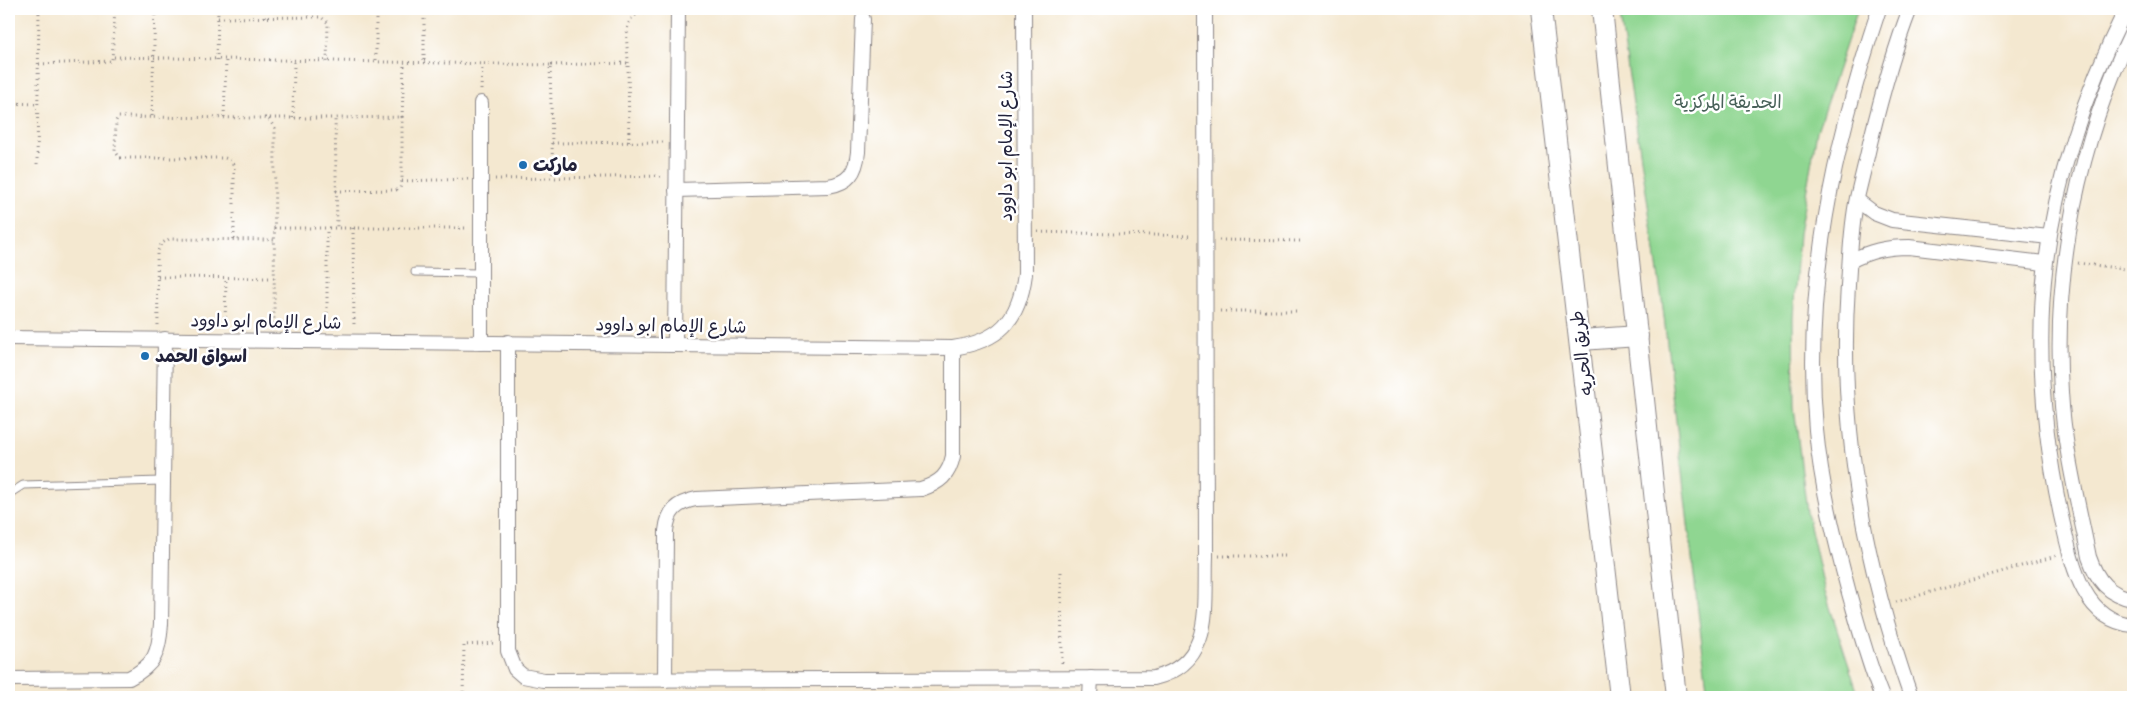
<svg xmlns="http://www.w3.org/2000/svg" width="2142" height="706" font-family="Pangolin,'Playpen Sans Arabic',sans-serif">
  <style>
    .green { fill: #8fd691; stroke: #587c66 }
    .lines { fill: none; stroke-linecap: round; stroke-linejoin: round }
    .service-casing { stroke: #8b8586; stroke-width: 9 }
    .minor-casing { stroke: #8b8586; stroke-width: 16 }
    .secondary-casing { stroke: #8b8586; stroke-width: 22 }
    .path { stroke: #8b8586; stroke-width: 3; stroke-dasharray: 1 4; stroke-linecap: butt }
    .service { stroke: #fff; stroke-width: 7 }
    .minor { stroke: #fff; stroke-width: 14 }
    .secondary { stroke: #fff; stroke-width: 20 }
    .poi-dot { fill: #1f6fb2; stroke: #fff; stroke-width: 2 }
    .labels { text-anchor: middle; dominant-baseline: central; stroke-width: 5; stroke-linejoin: round; paint-order: stroke }
    .park-label { font-size: 18px; fill: #486159; stroke: #fff }
    .street-label { font-size: 18px; fill: #22223b; stroke: #fff }
    .poi-label { font-size: 18px; font-weight: bold; fill: #22223b; stroke: #fff; text-anchor: start }
  </style>
  <rect width="100%" height="100%" fill="#fff"/>
  <filter id="ink" filterUnits="userSpaceOnUse"><feTurbulence type="fractalNoise" baseFrequency=".02" numOctaves="2"/><feDisplacementMap in="SourceGraphic" scale="10" xChannelSelector="R" yChannelSelector="G"/><feConvolveMatrix kernelMatrix="1 2 1 2 8 2 1 2 1" color-interpolation-filters="sRGB"/></filter>
  <filter id="wash" filterUnits="userSpaceOnUse"><feTurbulence type="fractalNoise" baseFrequency=".0096" numOctaves="4" result="noise"/><feDisplacementMap in="SourceGraphic" scale="20" xChannelSelector="R" yChannelSelector="G"/><feGaussianBlur stdDeviation="1.12" result="paint"/><feColorMatrix in="noise" values="0 0 0 0 0 0 0 0 0 0 0 0 0 0 0 0 0 1.4 0 .05"/><feComposite in="paint" operator="in"/></filter>
  <g filter="url(#wash)">
    <rect width="100%" height="100%" fill="#f4e8d0"/>
    <path class="green" d="M1619,9H1858L1817,131L1799,234L1793,317L1794,407L1807,512L1825,592L1859,697H1708L1662,300Z"/>
  </g>
  <g filter="url(#ink)">
    <g class="lines">
      <g class="service-casing">
        <g id="service">
          <path d="M415,272L480,273"/>
          <path d="M9,494L23,485L161,481"/>
        </g>
      </g>
      <g class="minor-casing">
        <g id="minor">
          <path d="M1879,9C1834,145 1803,286 1816,430C1821,485 1835,540 1849,593C1859,628 1868,663 1882,697"/>
          <path d="M1910,9C1893,52 1881,98 1870,143C1866,162 1861,180 1857,198C1851,226 1850,256 1848,285C1838,427 1864,564 1911,697"/>
          <path d="M2126,9C2039,184 2020,338 2064,529C2073,568 2085,621 2133,625"/>
          <path d="M2133,29C2079,141 2053,268 2061,392C2064,448 2078,502 2089,557C2097,580 2108,595 2133,599"/>
          <path d="M481,103V343"/>
          <path d="M676,190L828,186C849,183 856,172 858,152L863,19"/>
          <path d="M1857,200L1874,213L1892,220L2049,237"/>
          <path d="M1850,261C1870,251 1886,247 1909,247L2044,263"/>
          <path d="M9,338L953,348C999,341 1019,321 1025,274L1024,9"/>
          <path d="M508,342V651L515,669L523,676L544,680L1154,678C1215,663 1204,606 1206,556L1205,9"/>
          <path d="M675,345L678,9"/>
          <path d="M9,679L129,678C155,665 159,653 161,624L165,339"/>
          <path d="M665,680L666,531C668,511 676,503 696,499L921,489C940,483 949,475 953,456V348"/>
          <path d="M1090,697L1091,678"/>
        </g>
      </g>
      <g class="secondary-casing">
        <g id="secondary">
          <path d="M1541,9L1620,697"/>
          <path d="M1602,9L1676,697"/>
          <path d="M1581,340L1638,336"/>
        </g>
      </g>
      <g class="path">
        <path d="M376,9V63"/>
        <path d="M424,9V64"/>
        <path d="M264,17V9"/>
        <path d="M218,18L321,17L328,23L327,62"/>
        <path d="M114,57L550,65"/>
        <path d="M217,60L218,9"/>
        <path d="M628,63C628,50 622,21 636,15C643,11 656,13 664,13"/>
        <path d="M39,64L112,61L115,9"/>
        <path d="M481,90L482,66"/>
        <path d="M9,103L38,104"/>
        <path d="M152,116L155,9"/>
        <path d="M224,117L226,60"/>
        <path d="M402,117L404,64"/>
        <path d="M265,118H335"/>
        <path d="M293,118L294,61"/>
        <path d="M629,142L628,63L550,65L552,143L664,142"/>
        <path d="M552,143L553,178"/>
        <path d="M37,164L39,9"/>
        <path d="M495,179L664,176"/>
        <path d="M402,181L469,179"/>
        <path d="M336,191L396,190L400,188L402,181V117L335,118L337,228"/>
        <path d="M274,228H467"/>
        <path d="M353,228L354,328"/>
        <path d="M1038,232L1191,236"/>
        <path d="M234,239V166L231,160L225,158H120L115,151L116,121L118,117L264,118L269,120L275,128L274,327"/>
        <path d="M1219,240L1301,241"/>
        <path d="M2078,263L2133,270"/>
        <path d="M158,277L274,278"/>
        <path d="M1220,311H1297"/>
        <path d="M158,325L157,253L161,244L169,239L274,240"/>
        <path d="M225,327L226,277"/>
        <path d="M327,328V228"/>
        <path d="M1219,556H1294"/>
        <path d="M1061,572L1062,665"/>
        <path d="M1896,602L2056,556"/>
        <path d="M463,697L464,645L494,643"/>
      </g>
      <use href="#service" class="service"/>
      <use href="#minor" class="minor"/>
      <use href="#secondary" class="secondary"/>
    </g>
  </g>
  <g class="poi-dot">
    <circle cx="523" cy="165" r="5"/>
    <circle cx="145" cy="356" r="5"/>
  </g>
  <g class="labels">
    <g class="park-label">
      <text x="1728" y="102">الحديقة المركزية</text>
    </g>
    <g class="street-label">
      <text transform="translate(1006 146) rotate(-90)">شارع الإمام ابو داوود</text>
      <text transform="translate(266 322) rotate(1)">شارع الإمام ابو داوود</text>
      <text transform="translate(671 326) rotate(1)">شارع الإمام ابو داوود</text>
      <text transform="translate(1582 353) rotate(-97)">طريق الحريه</text>
    </g>
    <g class="poi-label">
      <text x="533" y="165">ماركت</text>
      <text x="155" y="356">اسواق الحمد</text>
    </g>
  </g>
  <rect width="2142" height="706" fill="none" stroke="#fff" stroke-width="30"/>
</svg>
